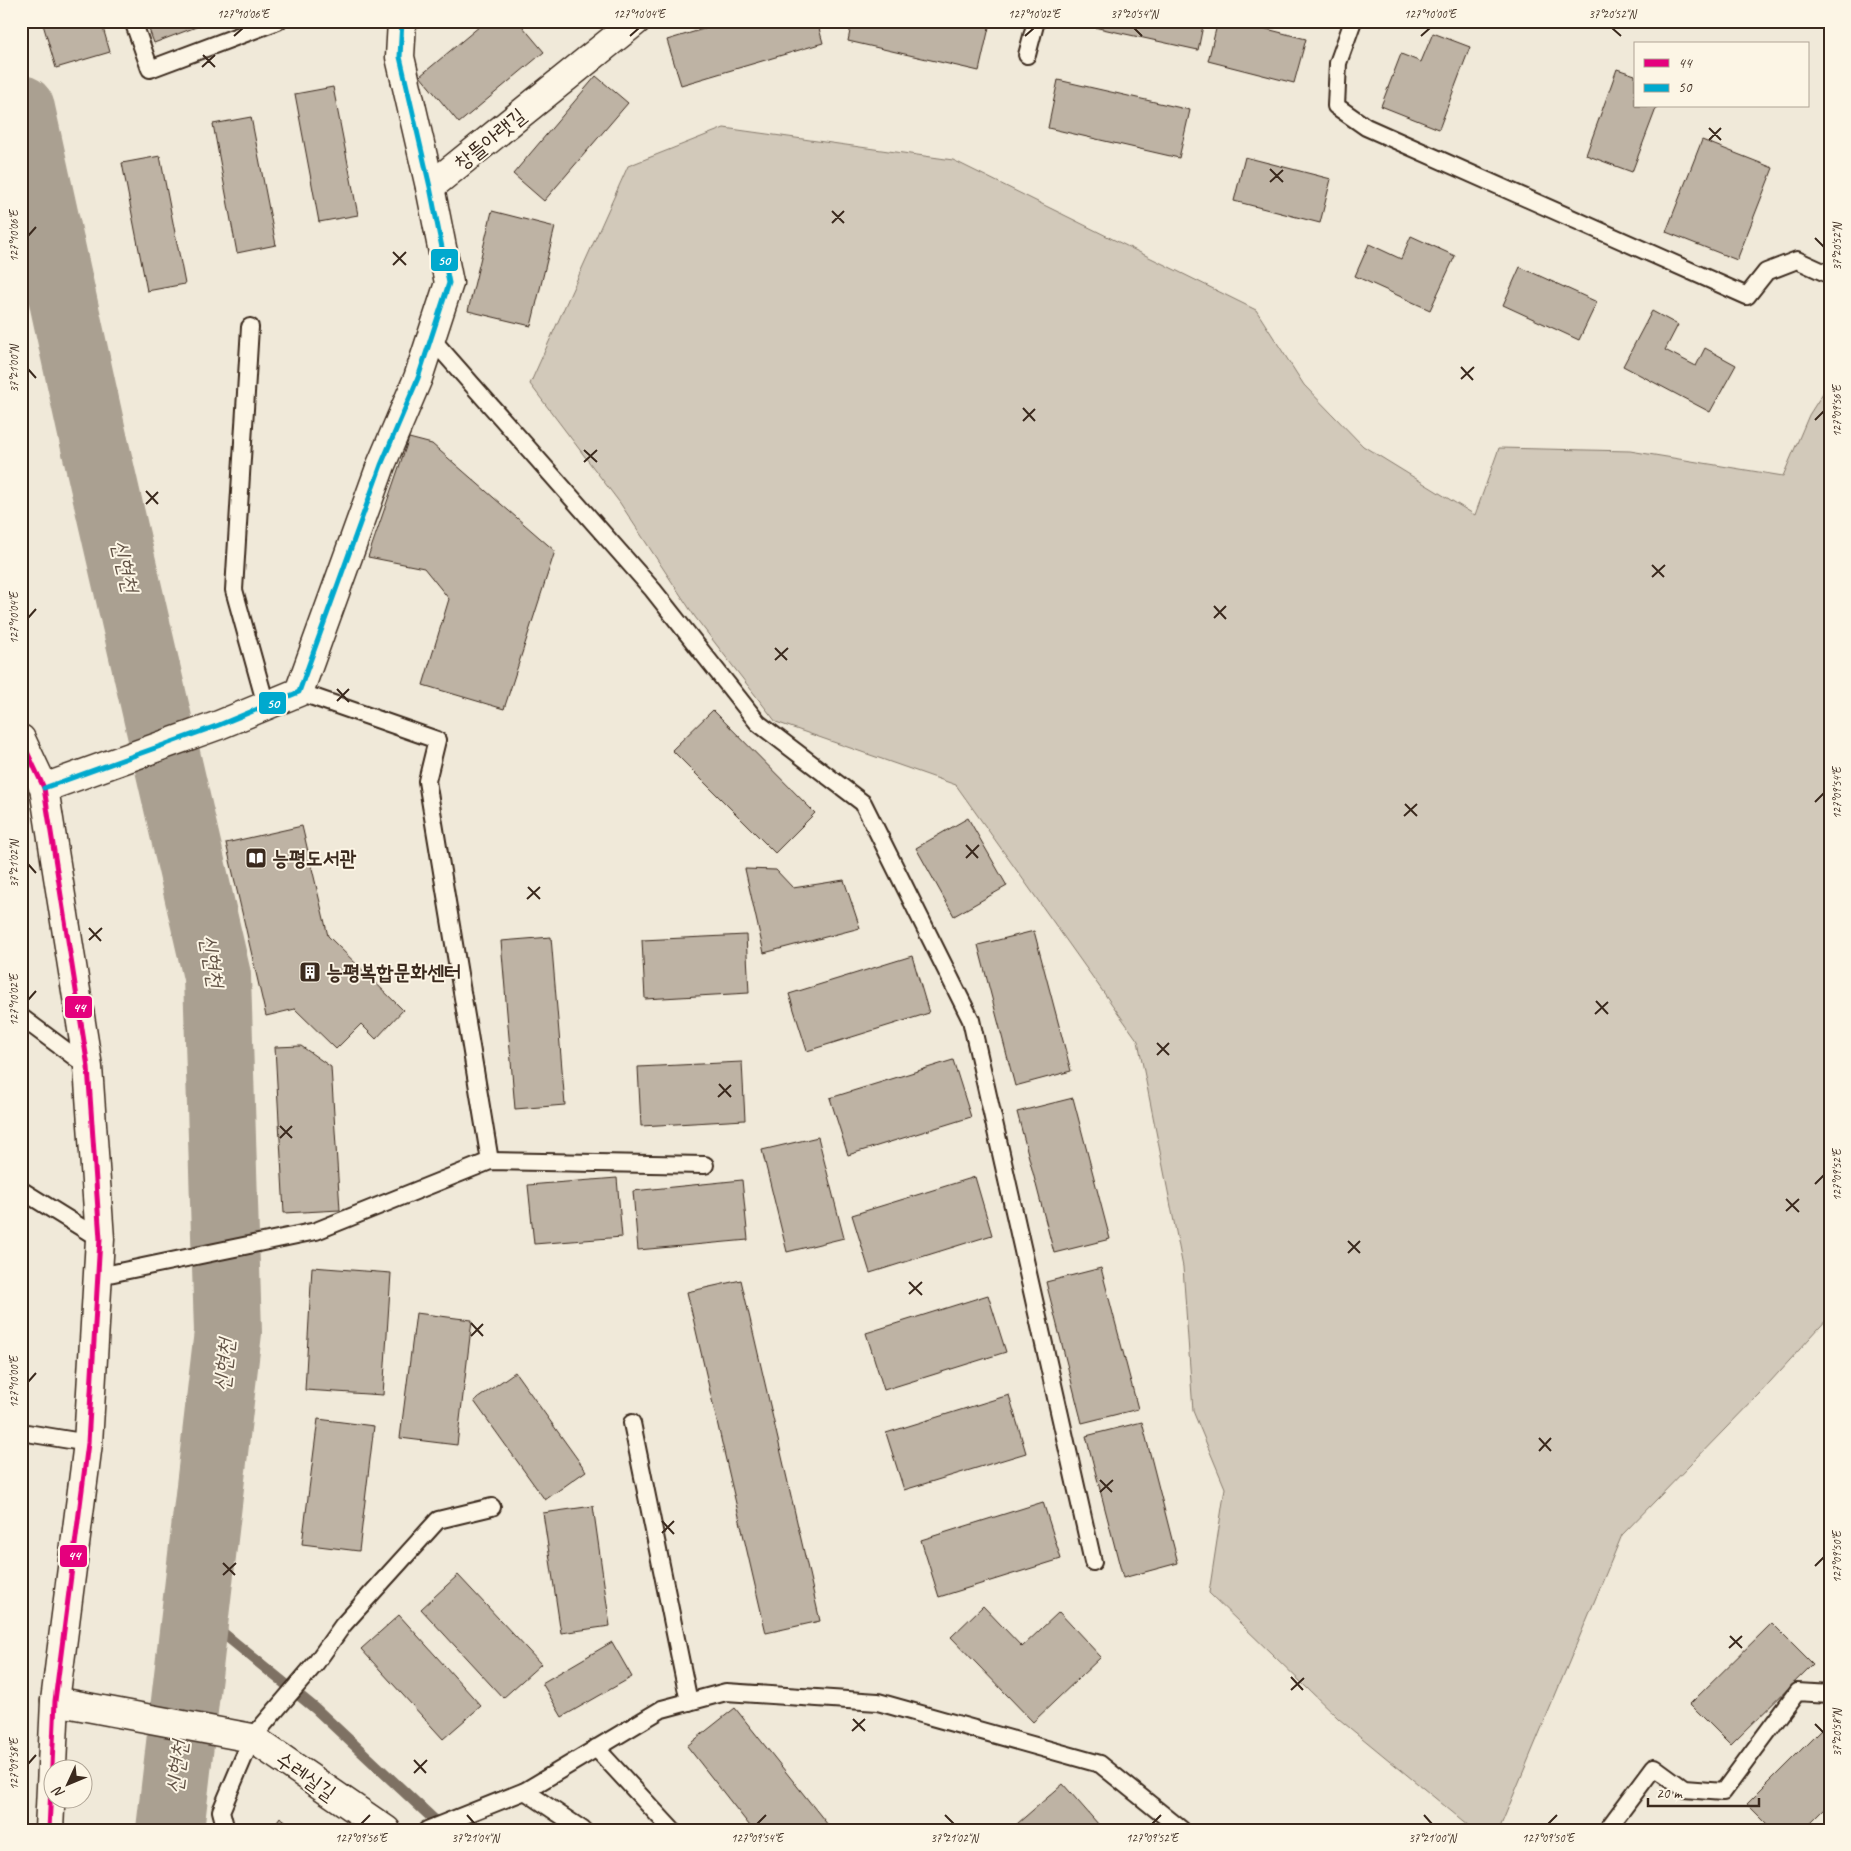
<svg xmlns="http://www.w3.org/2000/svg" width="1851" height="1851" font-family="Caveat,'Poor Story',sans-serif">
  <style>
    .green { fill: #d2c9ba; stroke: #867a6c }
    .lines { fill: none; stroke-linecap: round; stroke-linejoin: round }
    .stream { stroke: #7e7163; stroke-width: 11 }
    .river { stroke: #aaa091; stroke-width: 68 }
    .building { fill: #beb3a4; stroke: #3b2a1e }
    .service-casing { stroke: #3b2a1e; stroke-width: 20 }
    .minor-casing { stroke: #3b2a1e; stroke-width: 31 }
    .tertiary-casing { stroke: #3b2a1e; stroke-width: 31 }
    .secondary-casing { stroke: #3b2a1e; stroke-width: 31 }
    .service { stroke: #fcf5e5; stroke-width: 16 }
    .minor { stroke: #fcf5e5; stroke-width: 28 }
    .tertiary { stroke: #fcf5e5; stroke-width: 28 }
    .secondary { stroke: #fcf5e5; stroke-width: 28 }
    .bus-1-casing { stroke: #fcf5e5; stroke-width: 9 }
    .bus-2-casing { stroke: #fcf5e5; stroke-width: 9 }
    .bus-1 { stroke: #e5007d; stroke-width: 5 }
    .bus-2 { stroke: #00a9ce; stroke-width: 5 }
    .ticks { fill: none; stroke: #3b2a1e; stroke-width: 2 }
    .labels { text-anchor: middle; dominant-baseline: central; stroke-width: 4; stroke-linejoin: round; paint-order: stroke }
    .street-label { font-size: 21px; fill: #3b2a1e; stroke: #fcf5e5 }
    .poi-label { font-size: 21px; font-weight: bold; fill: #3b2a1e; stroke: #fcf5e5; text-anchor: start }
    .water-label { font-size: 22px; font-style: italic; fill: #625346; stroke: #fcf5e5 }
    .line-badge { stroke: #fcf5e5; stroke-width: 2 }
    .badge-label { font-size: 14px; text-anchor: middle; font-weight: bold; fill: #fff }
    .neatline { fill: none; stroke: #3b2a1e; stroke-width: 2 }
    .ticks-label { font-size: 12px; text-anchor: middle; fill: #3b2a1e }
  </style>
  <rect width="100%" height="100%" fill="#f0e9d9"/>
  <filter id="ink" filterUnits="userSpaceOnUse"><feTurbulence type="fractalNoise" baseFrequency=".02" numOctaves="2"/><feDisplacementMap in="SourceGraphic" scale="10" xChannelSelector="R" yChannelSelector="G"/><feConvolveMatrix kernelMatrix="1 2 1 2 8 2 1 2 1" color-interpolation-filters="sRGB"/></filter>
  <g filter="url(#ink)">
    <path class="green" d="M724,128L953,160L1256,310L1304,385L1363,446L1475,515L1499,448L1630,451L1783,476L1809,415L1830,382V1316L1759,1394L1622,1535L1499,1830H1474L1339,1719L1209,1593L1225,1488L1193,1411L1183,1267L1138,1041L956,785L776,722L695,617L620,503L530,384L628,166Z"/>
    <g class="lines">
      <path class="stream" d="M197,1605L224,1634L316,1709L444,1829"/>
      <path class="river" d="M21,109L92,433L217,976L228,1332L170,1830"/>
    </g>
    <g class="building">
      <path d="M42,21H101L110,52L56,68Z"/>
      <path d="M146,21H212L154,43Z"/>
      <path d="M486,21H518L544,52L459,123L420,76Z"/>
      <path d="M730,21H817L823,43L681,85L667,40Z"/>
      <path d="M852,21H983L990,23L979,71L848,41Z"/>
      <path d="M1080,21H1204L1198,50L1080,24Z"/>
      <path d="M1218,21H1235L1306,39L1294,83L1208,61Z"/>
      <path d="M1433,33L1470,47L1439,129L1381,106L1401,54L1421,62Z"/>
      <path d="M1617,69L1635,75V106H1657L1632,172L1586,155Z"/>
      <path d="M596,76L628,103L544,201L513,174Z"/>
      <path d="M1058,80L1190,110L1179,158L1048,128Z"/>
      <path d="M333,87L358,215L319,222L295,94Z"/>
      <path d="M251,117L276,245L237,253L213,124Z"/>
      <path d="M1702,140L1773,168L1737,260L1666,232Z"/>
      <path d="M160,156L185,284L147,291L122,163Z"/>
      <path d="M1245,157L1331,179L1320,223L1234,201Z"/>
      <path d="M492,211L555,227L531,326L468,311Z"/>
      <path d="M1411,236L1455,256L1430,310L1355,276L1369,244L1401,259Z"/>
      <path d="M1520,267L1597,302L1579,340L1503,305Z"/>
      <path d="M1652,311L1678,325L1665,350L1696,366L1705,348L1736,365L1710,412L1623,366Z"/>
      <path d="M409,438L432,444L555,551L504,709L423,685L449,599L424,568L368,557Z"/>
      <path d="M713,710L815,813L775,853L672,750Z"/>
      <path d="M968,818L1007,886L954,916L916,848Z"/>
      <path d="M302,826L328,936L403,1010L376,1039L361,1024L336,1049L295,1009L266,1016L226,843Z"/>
      <path d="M745,869L776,870L793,888L844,880L860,928L764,953Z"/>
      <path d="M1034,931L1071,1071L1015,1086L978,945Z"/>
      <path d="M746,935L749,993L645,999L642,940Z"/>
      <path d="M551,937L565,1105L515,1109L501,941Z"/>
      <path d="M912,956L929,1013L807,1051L789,994Z"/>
      <path d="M301,1046L331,1067L340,1210L284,1213L275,1047Z"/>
      <path d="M953,1060L971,1117L848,1155L830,1098Z"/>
      <path d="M742,1062L745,1120L641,1126L638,1067Z"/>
      <path d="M1073,1098L1110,1239L1054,1253L1017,1112Z"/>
      <path d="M818,1137L844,1238L787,1252L762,1150Z"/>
      <path d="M975,1177L992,1235L870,1273L852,1215Z"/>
      <path d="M617,1178L622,1237L534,1244L528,1185Z"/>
      <path d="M742,1180L748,1240L638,1250L633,1191Z"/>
      <path d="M312,1267L391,1273L383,1395L305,1390Z"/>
      <path d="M1101,1268L1138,1409L1082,1423L1046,1282Z"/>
      <path d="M741,1280L820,1621L766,1633L687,1292Z"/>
      <path d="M988,1295L1006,1352L884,1390L866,1333Z"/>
      <path d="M416,1313L472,1320L457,1445L400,1438Z"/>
      <path d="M515,1372L586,1471L545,1500L474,1401Z"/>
      <path d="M1009,1395L1026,1453L904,1490L886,1433Z"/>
      <path d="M318,1419L374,1426L359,1551L302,1544Z"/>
      <path d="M1142,1422L1178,1563L1123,1578L1086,1436Z"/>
      <path d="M1043,1502L1061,1559L939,1597L921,1540Z"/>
      <path d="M593,1506L610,1626L561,1633L543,1513Z"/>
      <path d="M458,1575L541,1664L503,1698L421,1609Z"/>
      <path d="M983,1606L1022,1647L1059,1612L1101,1657L1033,1722L951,1637Z"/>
      <path d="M399,1615L481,1706L443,1739L361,1649Z"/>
      <path d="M1772,1623L1813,1664L1731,1745L1690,1704Z"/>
      <path d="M612,1642L632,1677L562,1717L542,1683Z"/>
      <path d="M735,1708L832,1830H753L687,1746Z"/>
      <path d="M1829,1722L1830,1803L1803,1830H1773L1747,1804Z"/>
      <path d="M1063,1784L1099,1825L1093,1830H1010Z"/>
      <path d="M280,1817L298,1830H271Z"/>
    </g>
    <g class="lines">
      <g class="service-casing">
        <g id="service">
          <path d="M133,21L150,69L278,21"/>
          <path d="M1353,21L1338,63L1336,106L1366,127L1747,296L1766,272L1797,260L1830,275"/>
          <path d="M1027,55L1036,21"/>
          <path d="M250,327L234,590L266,705"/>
          <path d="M431,338L653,590L758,723L863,803L971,1020L1093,1562"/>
          <path d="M299,692L437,740L427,781L490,1161"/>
          <path d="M21,1017L88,1067"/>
          <path d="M21,1190L100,1239"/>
          <path d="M97,1273L109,1274L316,1231L490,1161L705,1165"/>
          <path d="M632,1423L689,1702"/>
          <path d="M21,1432L88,1443"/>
          <path d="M596,1748L672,1830"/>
          <path d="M525,1791L583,1830"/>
          <path d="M226,1830L221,1811L252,1738L316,1663L343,1625L438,1520L492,1507"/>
          <path d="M427,1830L525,1791L662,1709L726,1692L878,1702L1100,1764L1182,1830"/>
          <path d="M1607,1830L1654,1767L1684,1789L1723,1792L1797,1692L1830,1694"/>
        </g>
      </g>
      <g class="minor-casing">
        <g id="minor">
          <path d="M430,187L636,21"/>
          <path d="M44,788L219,725L299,692L381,465L418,378L449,283L430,187L400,57L402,21"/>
          <path d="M252,1738L386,1830"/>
        </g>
      </g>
      <g class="tertiary-casing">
        <path id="tertiary" d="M55,1701L252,1738"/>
      </g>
      <g class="secondary-casing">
        <path id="secondary" d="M21,739L44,788L88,1067L100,1239L88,1443L55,1701L49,1830"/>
      </g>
      <use href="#service" class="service"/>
      <use href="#minor" class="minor"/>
      <use href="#tertiary" class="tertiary"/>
      <use href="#secondary" class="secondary"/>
      <g class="bus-1-casing">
        <path id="bus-1" d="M21,739L44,788L88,1067L100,1239L88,1443L55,1701L49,1830"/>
      </g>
      <g class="bus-2-casing">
        <path id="bus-2" d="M44,788L219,725L299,692L381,465L418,378L449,283L430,187L400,57L402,21"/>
      </g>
      <use href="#bus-1" class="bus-1"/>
      <use href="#bus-2" class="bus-2"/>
    </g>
  </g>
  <path class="ticks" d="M1134,28L1142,36M1612,28L1621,36M234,36L243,28M630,36L639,28M1025,36L1034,28M1421,36L1430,28M203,55L215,67M202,67L215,55M1709,128L1721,140M1709,140L1721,128M1270,169L1283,182M1270,182L1283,170M832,211L844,223M832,223L844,211M28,236L36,227M1815,238L1824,247M393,252L406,265M393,265L406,252M1461,367L1473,380M28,369L36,378M1461,379L1474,367M1023,408L1035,421M1815,420L1824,411M1023,421L1035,409M584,450L597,462M584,462L597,450M146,491L158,504M146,504L158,492M1652,565L1664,577M1652,577L1665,565M1214,606L1226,619M28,618L36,609M1214,618L1226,606M775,648L787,660M775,660L788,648M337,689L349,702M337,701L349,689M1815,802L1824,793M1405,804L1417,816M1404,816L1417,804M966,845L978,858M966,858L979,845M28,864L36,873M528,887L540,899M527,899L540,887M89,928L101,941M89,940L102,928M28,1000L36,991M1596,1001L1608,1014M1595,1014L1608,1002M1157,1043L1169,1055M1157,1055L1169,1043M719,1084L731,1097M718,1097L731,1085M280,1126L292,1138M280,1138L292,1126M1815,1184L1824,1175M1786,1199L1799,1212M1786,1211L1799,1199M1348,1241L1360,1253M1348,1253L1360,1241M909,1282L922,1295M909,1294L922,1282M471,1323L483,1336M471,1336L483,1324M28,1382L36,1373M1539,1438L1551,1451M1539,1451L1551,1438M1100,1480L1112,1492M1100,1492L1113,1480M662,1521L674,1534M662,1533L674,1521M223,1563L235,1575M1815,1566L1824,1557M223,1575L236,1563M1730,1636L1742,1648M1729,1648L1742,1636M1291,1677L1303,1690M1291,1690L1304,1678M853,1719L865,1731M1815,1724L1824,1733M852,1731L865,1719M414,1760L426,1773M28,1764L36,1755M414,1773L427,1760M467,1815L475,1824M945,1815L954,1824M1424,1815L1432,1824M361,1824L370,1815M757,1824L766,1815M1152,1824L1161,1815M1548,1824L1557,1815"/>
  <defs>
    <g id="library-square" transform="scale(1.125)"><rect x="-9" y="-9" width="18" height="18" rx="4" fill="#3b2a1e" stroke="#fcf5e5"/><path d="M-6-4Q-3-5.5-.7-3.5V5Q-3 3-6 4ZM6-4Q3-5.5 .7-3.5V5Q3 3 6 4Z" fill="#fff"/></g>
    <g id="building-square" transform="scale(1.125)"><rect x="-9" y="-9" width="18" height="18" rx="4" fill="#3b2a1e" stroke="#fcf5e5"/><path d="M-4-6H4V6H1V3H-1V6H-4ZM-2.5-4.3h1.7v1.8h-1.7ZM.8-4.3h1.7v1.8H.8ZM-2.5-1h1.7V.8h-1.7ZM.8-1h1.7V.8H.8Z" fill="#fff"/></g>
  </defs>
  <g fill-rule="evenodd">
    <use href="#library-square" x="256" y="858"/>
    <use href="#building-square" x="310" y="972"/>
  </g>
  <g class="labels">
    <g class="street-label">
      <text transform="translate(490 139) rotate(-39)">창뜰아랫길</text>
      <text transform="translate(306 1776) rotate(35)">수레실길</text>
    </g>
    <g class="poi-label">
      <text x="272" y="858">능평도서관</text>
      <text x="326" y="972">능평복합문화센터</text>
    </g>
    <g class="water-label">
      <text transform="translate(125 566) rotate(77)">신현천</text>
      <text transform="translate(212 961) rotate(81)">신현천</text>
      <text transform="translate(224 1365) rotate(-84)">신현천</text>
      <text transform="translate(177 1767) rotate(-83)">신현천</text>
    </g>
  </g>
  <g class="line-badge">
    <rect x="430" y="248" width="29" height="24" rx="5" fill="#00a9ce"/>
    <rect x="258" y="691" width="29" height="24" rx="5" fill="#00a9ce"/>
    <rect x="64" y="995" width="29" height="24" rx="5" fill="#e5007d"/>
    <rect x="59" y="1544" width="29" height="24" rx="5" fill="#e5007d"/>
  </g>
  <g class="badge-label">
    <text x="444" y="265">50</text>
    <text x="273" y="708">50</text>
    <text x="79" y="1012">44</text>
    <text x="74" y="1560">44</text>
  </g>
  <rect width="1851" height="1851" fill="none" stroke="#fcf5e5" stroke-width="55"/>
  <rect x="1634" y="42" width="175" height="65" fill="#fcf5e5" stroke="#afa495"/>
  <rect x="1644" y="59" width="25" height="8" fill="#e5007d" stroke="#afa495"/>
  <text x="1678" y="68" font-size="15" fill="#3b2a1e">44</text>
  <rect x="1644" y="84" width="25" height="8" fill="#00a9ce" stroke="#afa495"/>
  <text x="1678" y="92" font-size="15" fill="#3b2a1e">50</text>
  <g transform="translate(68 1784) rotate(226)"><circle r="24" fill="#fcf5e5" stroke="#afa495"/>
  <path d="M0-4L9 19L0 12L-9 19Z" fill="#3b2a1e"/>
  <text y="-8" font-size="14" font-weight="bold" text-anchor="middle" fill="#3b2a1e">N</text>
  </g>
  <path d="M1648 1798v8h111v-8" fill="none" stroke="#3b2a1e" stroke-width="2.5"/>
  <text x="1656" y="1798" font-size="15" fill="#3b2a1e" stroke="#fcf5e5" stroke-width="4" paint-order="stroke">20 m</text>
  <rect x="28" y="28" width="1796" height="1796" class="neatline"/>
  <g class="ticks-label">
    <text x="243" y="18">127°10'06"E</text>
    <text x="639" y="18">127°10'04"E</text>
    <text x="1034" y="18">127°10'02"E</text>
    <text x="1134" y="18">37°20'54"N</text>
    <text x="1430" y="18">127°10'00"E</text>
    <text x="1612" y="18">37°20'52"N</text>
    <text transform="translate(14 236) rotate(-90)" y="4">127°10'06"E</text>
    <text transform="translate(1837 247) rotate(-90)" y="4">37°20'52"N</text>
    <text transform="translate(14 369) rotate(-90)" y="4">37°21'00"N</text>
    <text transform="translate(1837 411) rotate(-90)" y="4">127°09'56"E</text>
    <text transform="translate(14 618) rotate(-90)" y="4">127°10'04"E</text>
    <text transform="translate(1837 793) rotate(-90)" y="4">127°09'54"E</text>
    <text transform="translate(14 864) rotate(-90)" y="4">37°21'02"N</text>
    <text transform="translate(14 1000) rotate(-90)" y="4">127°10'02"E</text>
    <text transform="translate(1837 1175) rotate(-90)" y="4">127°09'52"E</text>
    <text transform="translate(14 1382) rotate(-90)" y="4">127°10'00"E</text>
    <text transform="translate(1837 1557) rotate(-90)" y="4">127°09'50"E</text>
    <text transform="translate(1837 1733) rotate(-90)" y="4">37°20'58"N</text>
    <text transform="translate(14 1764) rotate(-90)" y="4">127°09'58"E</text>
    <text x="361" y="1842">127°09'56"E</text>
    <text x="475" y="1842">37°21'04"N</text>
    <text x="757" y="1842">127°09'54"E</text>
    <text x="954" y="1842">37°21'02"N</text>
    <text x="1152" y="1842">127°09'52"E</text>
    <text x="1432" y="1842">37°21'00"N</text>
    <text x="1548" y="1842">127°09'50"E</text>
  </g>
</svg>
